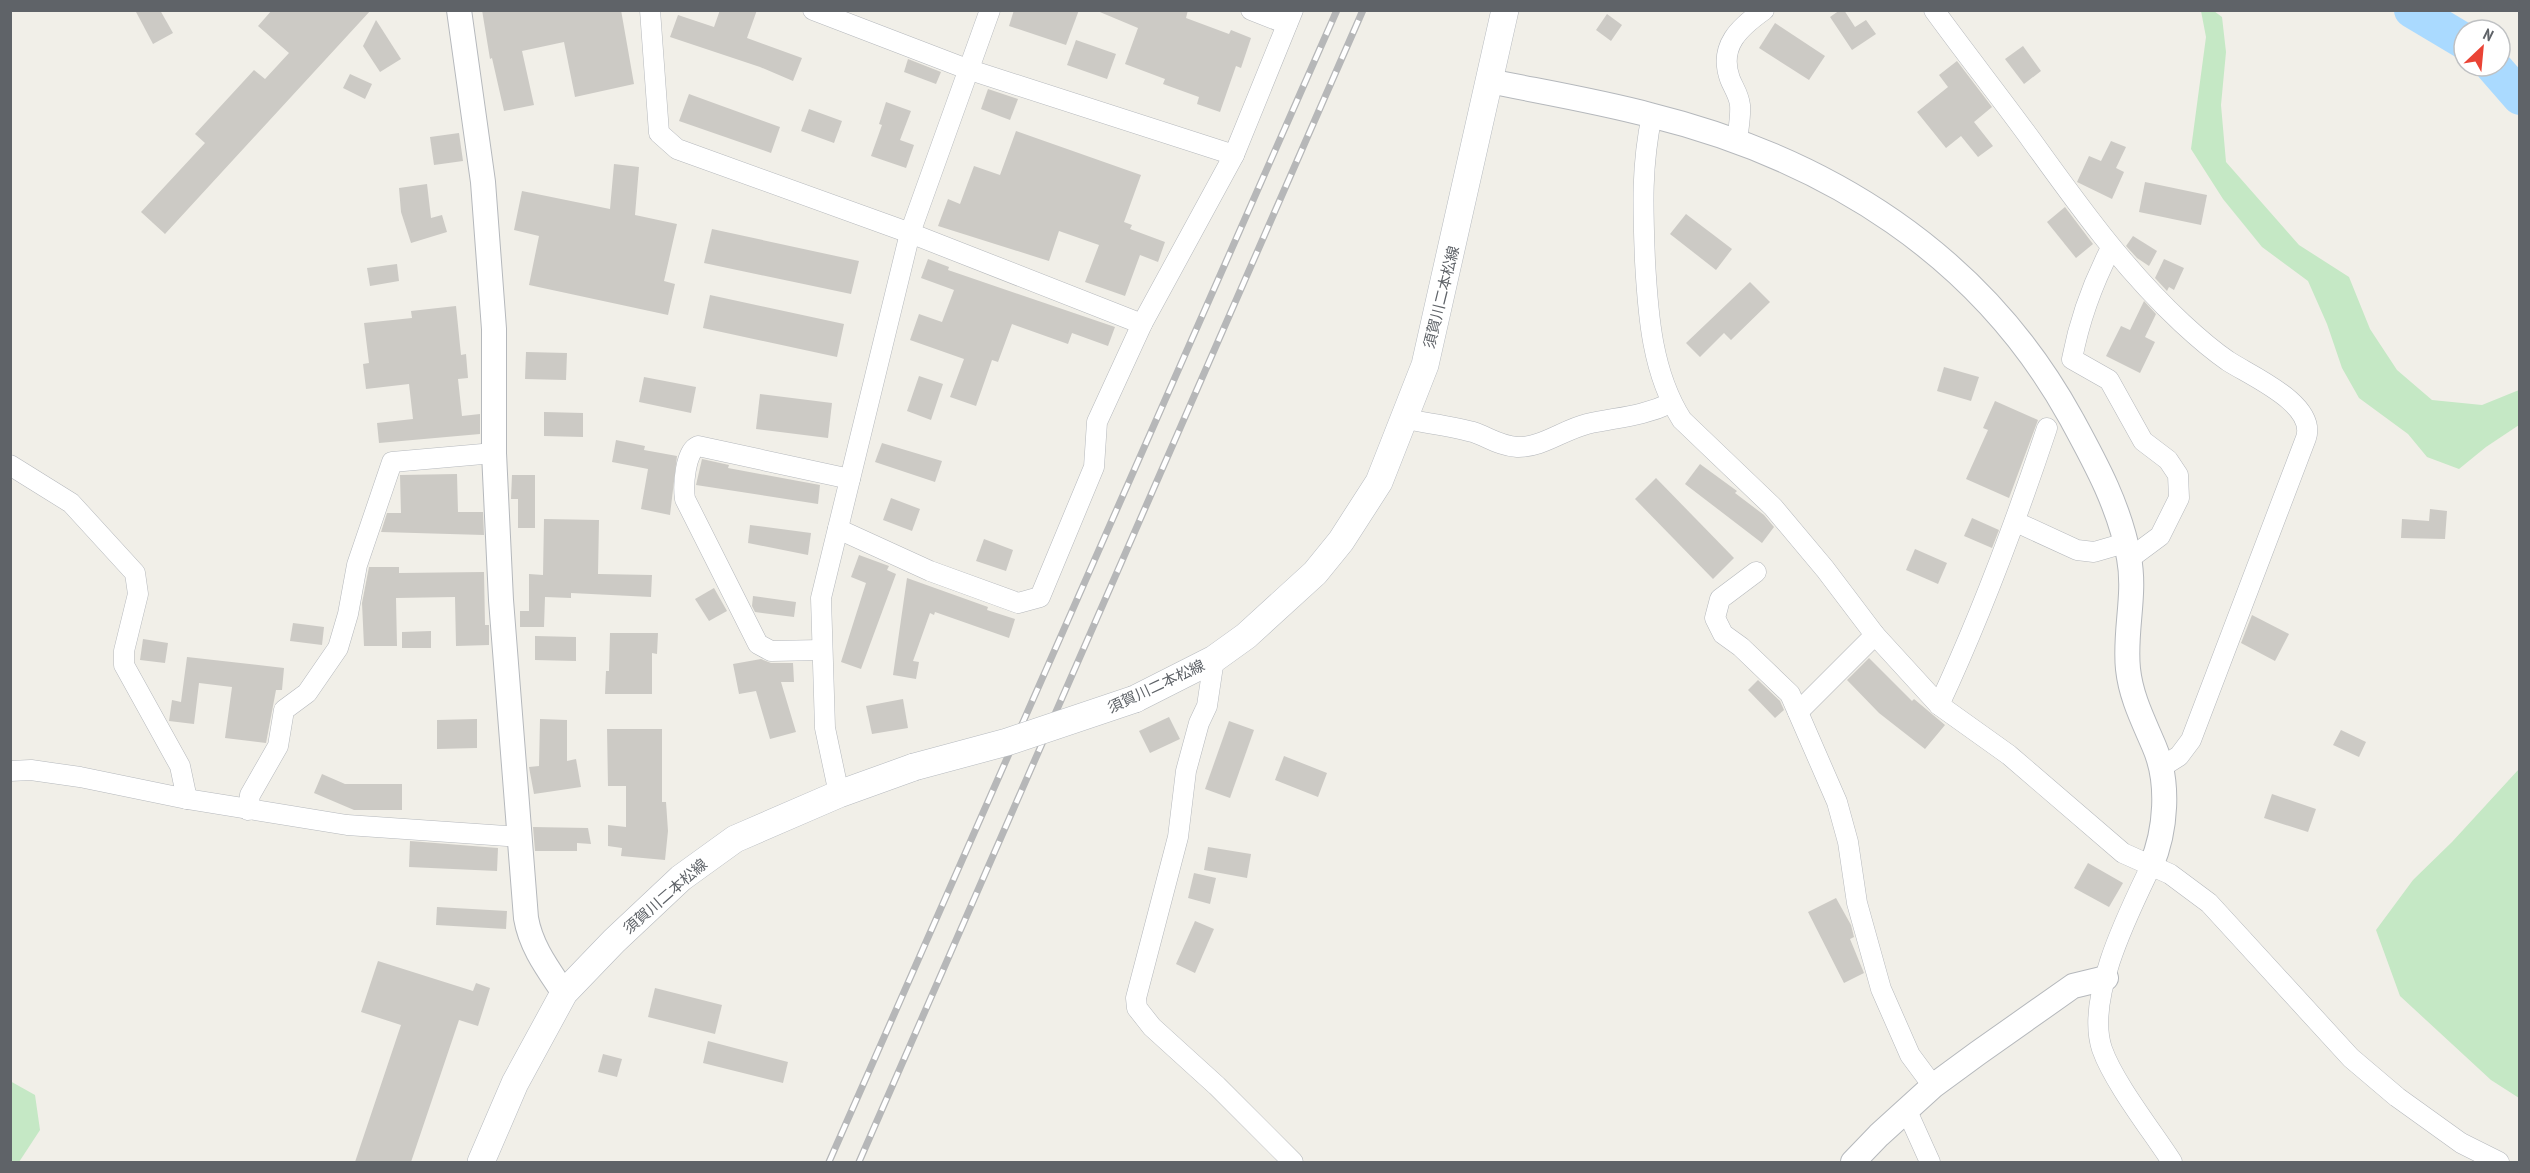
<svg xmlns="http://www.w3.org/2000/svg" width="2530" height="1173" font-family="'PT Sans Narrow','Noto Sans JP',sans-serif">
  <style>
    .green { fill: #c5e8c5 }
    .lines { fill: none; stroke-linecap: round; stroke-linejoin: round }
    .river { stroke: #aadaff; stroke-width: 36 }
    .building { fill: #cccac5 }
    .minor-casing { stroke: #b5b8bc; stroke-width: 21 }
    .tertiary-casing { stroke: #b5b8bc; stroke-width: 26 }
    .secondary-casing { stroke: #b6babf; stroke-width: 28 }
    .minor { stroke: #fff; stroke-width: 20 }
    .tertiary { stroke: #fff; stroke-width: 24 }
    .secondary { stroke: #fff; stroke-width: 27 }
    .rail-casing { stroke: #b6b7b8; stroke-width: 7 }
    .rail { stroke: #fff; stroke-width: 4.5; stroke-dasharray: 14; stroke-linecap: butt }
    .secondary-bridge-casing { stroke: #b6babf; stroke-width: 28; stroke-linecap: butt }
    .secondary-bridge { stroke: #fff; stroke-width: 27 }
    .labels { text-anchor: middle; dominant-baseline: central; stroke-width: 4.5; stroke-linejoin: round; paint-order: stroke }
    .street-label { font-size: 15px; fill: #5f6368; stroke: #fff }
  </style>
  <rect width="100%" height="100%" fill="#f1efe8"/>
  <g class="green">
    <path d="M2201,11H2214L2222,17L2226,52L2221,105L2226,162L2299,245L2349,277L2370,329L2397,370L2432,400L2482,405L2519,390V425L2486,447L2459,469L2427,457L2408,434L2359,398L2342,368L2327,324L2308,281L2262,247L2223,199L2191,149L2206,37Z"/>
    <path d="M2519,769V1098L2491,1080L2400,996L2376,930L2413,880L2452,842Z"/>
    <path d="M10,1081L35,1095L40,1130L19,1162H11Z"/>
  </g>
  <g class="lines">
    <g class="river">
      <path d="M2412,10L2464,41"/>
      <path d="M2493,66L2520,97"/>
    </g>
  </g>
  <g class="building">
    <path d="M135,10H160L173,33L153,44Z"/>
    <path d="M272,10H371L165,234L141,212L205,143L195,134L254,70L265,79L289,53L258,26Z"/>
    <path d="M482,10H621L634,84L575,97L564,42L522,51L534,105L504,111L492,58L490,59Z"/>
    <path d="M720,10H757L747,38L802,58L793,81L760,67L670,37L678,15L714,27Z"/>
    <path d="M1014,10H1079L1066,45L1009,26Z"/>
    <path d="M1095,10H1188L1186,18L1229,34L1231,30L1251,38L1241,68L1236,66L1220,112L1197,104L1199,97L1163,84L1165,79L1125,64L1138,28Z"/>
    <path d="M1840,10H1844L1855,27L1866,20L1876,34L1852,50L1830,17Z"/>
    <path d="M1607,14L1622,25L1611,41L1596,30Z"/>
    <path d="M376,20L401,59L380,72L363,46Z"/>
    <path d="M1775,23L1825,56L1809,80L1759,48Z"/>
    <path d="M1076,40L1116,54L1107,79L1067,65Z"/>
    <path d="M2023,46L2041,71L2024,84L2005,59Z"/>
    <path d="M908,59L941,72L936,84L904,72Z"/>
    <path d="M1957,61L1992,107L1974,122L1993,146L1978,157L1961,136L1946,148L1917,112L1948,87L1939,75Z"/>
    <path d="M350,74L372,84L365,99L343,88Z"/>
    <path d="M988,89L1018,99L1010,120L981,109Z"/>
    <path d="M689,94L780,127L771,153L679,121Z"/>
    <path d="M886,102L911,111L900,140L914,145L906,168L871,156L882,125L879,124Z"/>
    <path d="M809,109L842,121L834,143L801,131Z"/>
    <path d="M1016,131L1141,175L1124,222L1132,225L1130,229L1165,242L1158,262L1140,255L1125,296L1085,282L1099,245L1059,231L1049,261L938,226L948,199L960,204L974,166L1000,175Z"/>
    <path d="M459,133L463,161L434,165L430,137Z"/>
    <path d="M2111,141L2126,147L2116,168L2124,172L2112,199L2077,182L2089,156L2101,161Z"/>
    <path d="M614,164L639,167L635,215L677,224L664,281L675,284L668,315L529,285L539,236L514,230L522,191L610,209Z"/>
    <path d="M2145,182L2207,195L2201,225L2139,212Z"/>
    <path d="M427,184L431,218L442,215L447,232L411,243L401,212L399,188Z"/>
    <path d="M2065,207L2093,244L2076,258L2047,222Z"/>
    <path d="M1686,214L1732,249L1716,270L1670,234Z"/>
    <path d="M712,229L859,261L851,294L704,263Z"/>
    <path d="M2133,236L2157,251L2149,266L2137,258L2126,246Z"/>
    <path d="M928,259L949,267L948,270L1115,327L1108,346L1072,333L1068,344L1012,324L998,362L992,360L976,406L950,397L964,359L910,340L919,314L942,322L954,290L921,278Z"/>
    <path d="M2164,259L2184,268L2174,290L2169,287L2167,291L2155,278Z"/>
    <path d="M397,264L399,281L370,286L367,268Z"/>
    <path d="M1750,282L1770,302L1731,340L1724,333L1700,357L1686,343Z"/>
    <path d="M710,295L844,324L837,357L703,328Z"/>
    <path d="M2144,301L2156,314L2145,337L2155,342L2140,373L2106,356L2121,326L2130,330Z"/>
    <path d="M456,306L461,355L466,354L468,378L458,379L462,416L480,414V434L379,443L377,423L413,419L409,384L366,389L363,364L369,363L364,323L412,318L411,311Z"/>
    <path d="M526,352L567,353L566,380L525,379Z"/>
    <path d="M1944,367L1979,377L1971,401L1937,391Z"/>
    <path d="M919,376L943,384L931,420L907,411Z"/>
    <path d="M644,377L696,387L691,413L639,402Z"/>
    <path d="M760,394L832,403L828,438L756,429Z"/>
    <path d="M1995,401L2038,420L2009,498L1966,479L1988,430L1983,428Z"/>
    <path d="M544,412L583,413V437L544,436Z"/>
    <path d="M616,440L645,446L644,450L677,456L670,515L641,509L648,469L612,462Z"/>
    <path d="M882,443L942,461L935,482L875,462Z"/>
    <path d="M702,459L729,465L728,468L820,485L818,504L696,485Z"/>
    <path d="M1700,464L1737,491L1735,493L1764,515L1774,527L1762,543L1685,484Z"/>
    <path d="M457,474L458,512H483L484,535L381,532L387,513H401L400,475Z"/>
    <path d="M512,475H535V528H518V499H511Z"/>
    <path d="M1656,478L1734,558L1713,579L1635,499Z"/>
    <path d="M891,498L920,509L912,531L883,520Z"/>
    <path d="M2430,509L2447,511L2445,539L2401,538L2402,519L2429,521Z"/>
    <path d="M1972,518L1999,530L1992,548L1964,536Z"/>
    <path d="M544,519L599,520L598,574L652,575L651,597L571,593V598L545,597L544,627H520V611H529V574L543,575Z"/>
    <path d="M750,525L811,533L808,555L748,543Z"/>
    <path d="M984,539L1013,550L1006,571L976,561Z"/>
    <path d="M1915,549L1947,563L1938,584L1906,570Z"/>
    <path d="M859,555L889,566L887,570L896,574L861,669L841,662L866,583L851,577Z"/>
    <path d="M369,567H399V573L484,572L485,625H489V645L456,646L455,597L396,598L397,646H364L362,603Z"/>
    <path d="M907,578L988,607L987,610L1015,619L1009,638L935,612L934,615L930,613L913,661L919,662L916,679L893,675Z"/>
    <path d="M714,588L727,611L709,621L695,599Z"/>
    <path d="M753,596L796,602L794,617L755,612L752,606Z"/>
    <path d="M2252,615L2289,634L2275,661L2241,643Z"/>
    <path d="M293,623L324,627L322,645L290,641Z"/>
    <path d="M431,631V648H402V632Z"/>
    <path d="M610,633H658L657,654L652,653V694H605L606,671H609Z"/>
    <path d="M535,636L576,637V661L535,660Z"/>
    <path d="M143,639L168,643L165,663L140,660Z"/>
    <path d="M187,657L284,668L282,690H276L266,743L225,738L232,687L199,683L194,724L169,721L172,700L181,702Z"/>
    <path d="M1869,658L1912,701L1914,699L1945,725L1925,749L1879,713L1847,680Z"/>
    <path d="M761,659L771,663H793L794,682H781L796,732L770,739L756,691L739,694L733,664Z"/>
    <path d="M1758,680L1780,701L1784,710L1775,718L1748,690Z"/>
    <path d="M903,699L908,728L872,734L866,706Z"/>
    <path d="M1169,717L1180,739L1150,753L1139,731Z"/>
    <path d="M477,719V748L437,749V720Z"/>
    <path d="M540,719L567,720V761L576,759L581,787L534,794L529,767L539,766Z"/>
    <path d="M1229,721L1254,730L1230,798L1205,789Z"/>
    <path d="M607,729H662V802H666L668,831L665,860L621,856L622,848L608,846V825L626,827V786H608Z"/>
    <path d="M2341,730L2366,742L2359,757L2333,745Z"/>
    <path d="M1284,756L1327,773L1318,797L1275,780Z"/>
    <path d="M322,774L345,784H402V810H354L314,793Z"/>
    <path d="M2272,794L2316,809L2308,832L2264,818Z"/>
    <path d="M533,827L588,828L591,844L577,843V851H535Z"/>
    <path d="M410,841L498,848L497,871L409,867Z"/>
    <path d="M1208,847L1251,854L1247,878L1204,870Z"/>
    <path d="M2088,863L2123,883L2109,907L2074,888Z"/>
    <path d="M1194,873L1216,878L1210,904L1188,898Z"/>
    <path d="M1836,898L1851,925L1854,937L1850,939L1864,973L1844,983L1808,912Z"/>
    <path d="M437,907L507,911L506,929L436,925Z"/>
    <path d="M1195,921L1214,929L1195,973L1176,964Z"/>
    <path d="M378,961L473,991L476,983L490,988L478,1026L459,1020L411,1162H355L401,1025L361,1012Z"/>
    <path d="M655,988L722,1005L715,1034L648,1017Z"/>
    <path d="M708,1041L788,1062L783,1083L703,1063Z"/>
    <path d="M603,1054L622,1059L617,1077L598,1072Z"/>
  </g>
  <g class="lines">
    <g class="minor-casing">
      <g id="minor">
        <path d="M650,10L659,133L677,149L910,233L1142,324"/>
        <path d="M813,10L967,69L1234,155"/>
        <path d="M1251,10L1287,24"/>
        <path d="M1934,10C1966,54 2000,97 2032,141C2078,205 2124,269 2182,323C2196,336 2212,350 2228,361C2251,376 2317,404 2306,438L2191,740L2179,756L2160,768"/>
        <path d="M1652,115C1641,167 1643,209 1645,261C1648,315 1652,373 1682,420L1773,507L1825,569L1875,635L1939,705L2009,755L2123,853L2170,874L2209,903L2351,1058L2397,1097L2461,1143L2499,1162"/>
        <path d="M1737,142C1738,130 1741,117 1740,105C1739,95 1733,87 1730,79C1718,46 1740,27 1764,10"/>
        <path d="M2111,248C2094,281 2079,322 2072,359L2109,380L2143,441L2168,460L2178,475L2179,498L2160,536L2129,559"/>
        <path d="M1405,419C1428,423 1451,426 1473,432C1488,437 1500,446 1517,447C1541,448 1563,430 1587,424C1618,417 1641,417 1671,403"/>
        <path d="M10,465L71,503L135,573L138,594L124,651V665L180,766L187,799"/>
        <path d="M2016,522L2077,550L2094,552L2125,543"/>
        <path d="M838,529L930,571L1018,603L1040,597L1094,467L1097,422L1142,324L1234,155L1293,10"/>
        <path d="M1756,572L1720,599L1715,618L1723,634L1741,647L1790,694L1837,802L1848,842L1857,903L1881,989L1910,1055L1933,1086"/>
        <path d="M821,650L771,651L758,644L685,499C683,486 685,451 698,446L850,479"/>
        <path d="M1214,659L1207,706L1199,723L1186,771L1178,837L1136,998L1137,1008L1152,1027L1217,1086L1293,1162"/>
        <path d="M1939,705C1982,613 2015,524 2047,428"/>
        <path d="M1798,712L1875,635"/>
        <path d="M10,771L31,770L80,777L187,799L347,825L520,837"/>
        <path d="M839,794L825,728L821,598L910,233L990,10"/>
        <path d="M248,810L250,795L278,746L284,710L307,693L338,648L348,614L357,565L392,462L494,453"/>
        <path d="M2151,866C2129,912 2085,998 2102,1049C2114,1083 2152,1131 2172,1162"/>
        <path d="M1907,1111L1930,1162"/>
      </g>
    </g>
    <g class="tertiary-casing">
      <g id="tertiary">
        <path d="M459,10L483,182L494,329V453L501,600L526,918C531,947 548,969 564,993"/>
        <path d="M1489,81C1543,92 1597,101 1650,115C1828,159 1981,255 2071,418C2095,462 2120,507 2129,558C2136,595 2124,632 2128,669C2131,697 2143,720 2154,746C2170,782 2166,831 2151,866"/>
        <path d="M1853,1162L1879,1135L1933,1086L1978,1053L2073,986L2106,978"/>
      </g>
    </g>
    <g class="secondary-casing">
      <g id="secondary">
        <path d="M1135,699L1214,659L1246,636L1315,573L1341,541L1379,482L1425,365L1505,10"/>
        <path d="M481,1162L515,1083L564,993L614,941L681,878L735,839L839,794L914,767"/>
      </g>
    </g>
    <use href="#minor" class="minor"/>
    <use href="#tertiary" class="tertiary"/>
    <use href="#secondary" class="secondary"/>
    <g class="rail-casing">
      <g id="rail">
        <path d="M829,1162L1337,10"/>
        <path d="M859,1162L1363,10"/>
      </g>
    </g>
    <use href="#rail" class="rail"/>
    <g class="secondary-bridge-casing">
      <path id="secondary-bridge" d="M914,767L1007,742L1135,699"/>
    </g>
    <use href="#secondary-bridge" class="secondary-bridge"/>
  </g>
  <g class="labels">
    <g class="street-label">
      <text transform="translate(1441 297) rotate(-76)">須賀川二本松線</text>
      <text transform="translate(1156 686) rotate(-25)">須賀川二本松線</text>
      <text transform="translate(665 896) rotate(-41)">須賀川二本松線</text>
    </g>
  </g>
  <rect width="2530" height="1173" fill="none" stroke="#5f6368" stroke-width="24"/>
  <g transform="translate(2482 48) rotate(26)"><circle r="28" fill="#ffffff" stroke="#bfc1c3" stroke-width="1.5"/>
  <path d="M0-4.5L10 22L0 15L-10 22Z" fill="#ea4335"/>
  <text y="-9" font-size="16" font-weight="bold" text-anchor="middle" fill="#5f6368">N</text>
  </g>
</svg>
